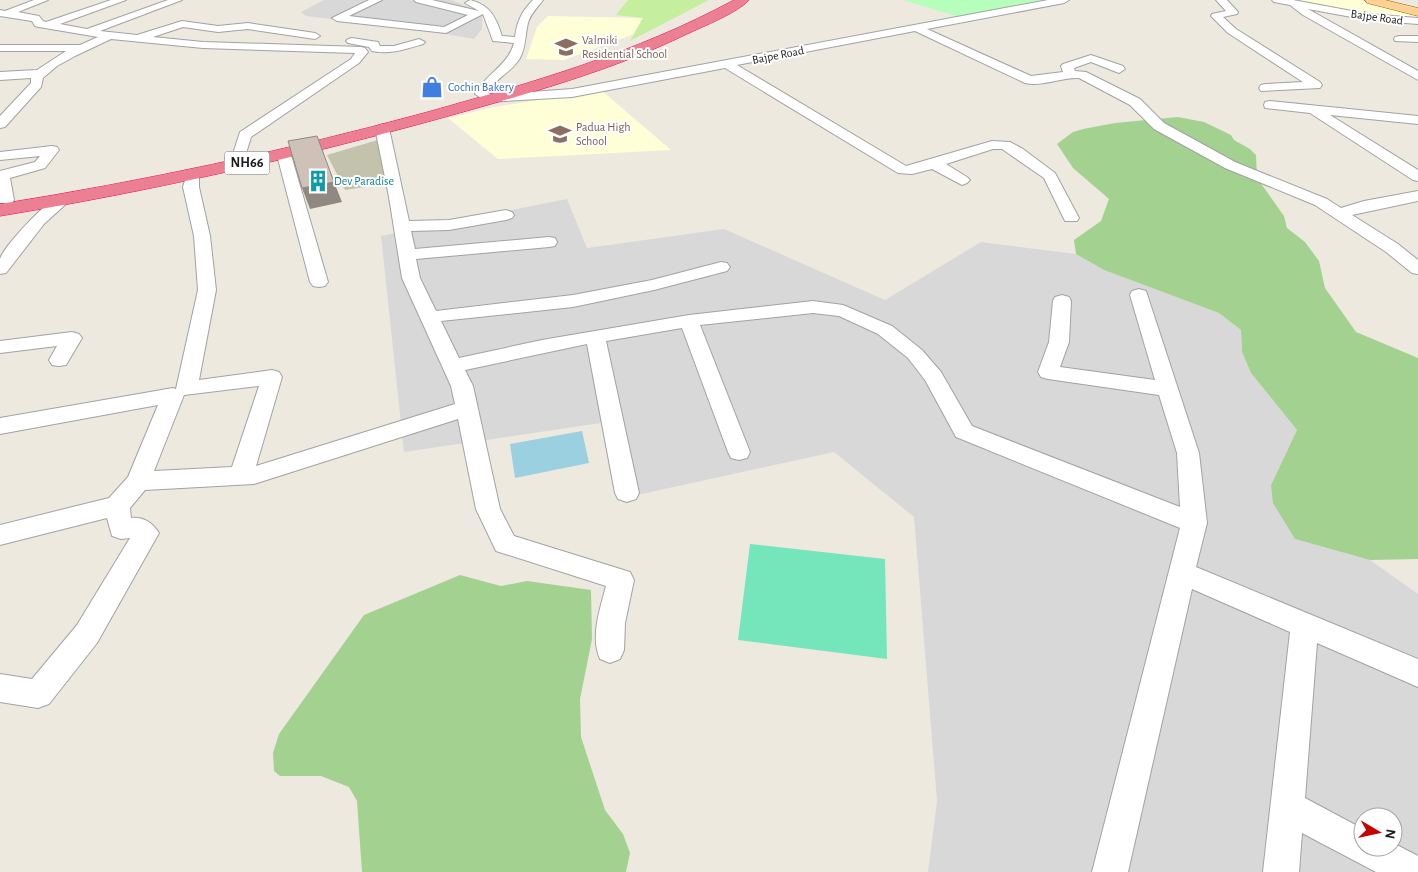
<svg xmlns="http://www.w3.org/2000/svg" width="1418" height="872" font-family="'Alegreya Sans',sans-serif">
  <style>
    .residential { fill: #d9d8d8; fill-rule: evenodd }
    .education { fill: #ffffd7 }
    .construction { fill: #c2c3aa }
    .grass { fill: #c5ee9f }
    .forest { fill: #a2d190 }
    .park { fill: #b6febc }
    .pitch { fill: #75e5bb }
    .water { fill: #9bd0e0 }
    .lines { fill: none; stroke-linecap: round; stroke-linejoin: round }
    .minor-casing { stroke: #a2a2a2; stroke-width: 2 }
    .major-casing { stroke: #926300; stroke-width: 1 }
    .highway-casing { stroke: #e4145a; stroke-width: 1 }
    .minor { fill: #fff; fill-rule: evenodd }
    .major { fill: #ffd193; fill-rule: evenodd }
    .highway { fill: #ed7f92; fill-rule: evenodd }
    .shaded-wall { fill: #908881 }
    .building { fill: #cec2b8; stroke: #908881 }
    .labels { text-anchor: middle; dominant-baseline: central; stroke-width: 4; stroke-linejoin: round; paint-order: stroke }
    .far-street-label { font-size: 12px; fill: #1b1b1b; stroke: #fff }
    .far-education-label { font-size: 12px; fill: #785e54; stroke: #fff; text-anchor: start }
    .far-shop-label { font-size: 12px; fill: #366cbe; stroke: #fff; text-anchor: start }
    .far-culture-label { font-size: 12px; fill: #0d838f; stroke: #fff; text-anchor: start }
    .shield { fill: #fff; stroke: #5f5f5f; stroke-width: 1 }
    .shield-label { font-size: 14px; font-weight: bold; fill: #1b1b1b }
  </style>
  <rect width="100%" height="100%" fill="#eee9df"/>
  <g class="residential">
    <path d="M324,0H452L482,13V29L474,39L421,30L306,16L301,12Z"/>
    <path d="M567,199L587,248L724,229L885,300L981,242L1076,254L1104,270L1219,313L1241,330L1242,352L1251,373L1297,430L1271,485L1295,539L1370,560L1418,594V872H928L937,801L914,517L834,452L619,499L601,423L404,452L381,236ZM1363,817H1393V847H1363Z"/>
  </g>
  <g class="education">
    <path d="M1288,0H1359L1418,15V17L1408,19L1359,13Z"/>
    <path d="M548,16L643,18L634,34L564,60L526,59L537,27Z"/>
    <path d="M601,90L671,150L498,159L448,118L494,107Z"/>
  </g>
  <path class="construction" d="M381,139L390,183L345,190L327,155Z"/>
  <path class="grass" d="M628,0H709L630,41L643,18L616,15Z"/>
  <g class="forest">
    <path d="M1178,117L1204,122L1231,135L1234,140L1250,149L1256,155L1257,178L1284,216L1287,228L1305,242L1319,261L1325,288L1356,332L1418,358V559L1370,560L1295,539L1273,503L1271,485L1297,430L1251,373L1242,352L1241,330L1219,313L1104,270L1076,254L1074,240L1101,221L1109,199L1073,168L1057,144L1073,132L1083,129L1115,123Z"/>
    <path d="M460,575L501,586L527,581L591,590L592,639L580,699L581,737L605,810L623,834L630,853L626,872H362L357,801L349,787L321,776H280L274,771L273,753L279,734L364,615Z"/>
  </g>
  <path class="park" d="M903,0H1041L959,17Z"/>
  <path class="pitch" d="M750,544L885,559L887,659L738,640Z"/>
  <path class="water" d="M582,431L589,463L515,478L510,444Z"/>
  <g class="lines">
    <g class="minor-casing">
      <g id="minor">
        <path d="M34,0H48L18,12L39,16L43,21L46,22L111,0H126L60,24L87,29L168,0H182L100,31L137,35L182,21L218,26L248,23L315,33L320,36L315,39L248,29L218,32L183,27L153,37L203,42L361,47L365,48L368,52L359,63L251,137L244,160H234L232,157L240,132L351,59L355,53L203,48L111,39L75,56L57,66L43,78L41,87L5,127L0,128V116L31,83V78L0,80V72L37,70L66,51H0V45H80L98,37L39,27L35,26L32,21L0,16V10L5,11Z"/>
        <path d="M369,0H382L349,16L444,27L468,15L416,2L414,0H432L479,11L465,3L470,0C490,5 496,17 502,36L515,37C517,21 522,11 533,0H543C537,8 531,13 528,23C525,35 526,47 520,58C512,72 495,78 488,93L493,95L572,89L1048,0H1069L1064,3L927,29L1031,76L1063,72L1061,66L1063,64L1091,55L1123,66L1125,69L1119,73L1091,62L1074,68L1075,71L1086,72L1140,99L1164,123L1235,162L1327,199L1341,208L1364,201L1418,191V201L1352,215L1398,244L1418,260V274L1412,273L1386,252L1315,205L1225,168L1154,129L1130,105L1079,78C1061,77 1043,87 1025,83L915,31L737,65L906,166L992,141L1010,142L1023,149L1055,173L1079,218L1077,221H1065L1044,178L1002,149H993L946,164L967,177L970,180L967,183L962,185L932,169L912,174L898,173L725,68L572,97L487,102L475,94C486,73 508,66 514,43L493,41L483,14L446,33L337,21L332,18Z"/>
        <path d="M1216,0H1227L1238,12L1237,14L1223,17L1236,29L1320,82L1322,85L1320,88L1261,91L1259,88L1261,85L1265,84L1303,82L1228,33L1211,16L1212,14L1226,11Z"/>
        <path d="M1272,0H1293L1368,14L1418,18V24L1368,20L1308,9L1418,71V80L1303,15L1290,5L1274,2Z"/>
        <path d="M1399,36H1418V42L1395,41L1394,39L1395,37Z"/>
        <path d="M352,38L378,42L380,46H394L419,39L425,42L423,44C406,49 390,55 372,51L369,47L348,43L346,41L348,39Z"/>
        <path d="M1270,101L1418,116V124L1330,115L1418,170V181L1413,180L1310,113L1265,108L1264,105L1265,102Z"/>
        <path d="M382,124L389,128L409,221L449,220L506,210L512,212L514,215L512,218L506,220L449,230L411,231L415,249L549,237L555,238L557,242L555,246L549,247L416,259L420,278L436,311L573,295L652,280L721,262L727,263L730,267L727,271L654,290L573,307L441,321L459,358L542,340L689,315L813,301L843,305L892,326L922,350L941,372L972,426L1180,507L1177,453L1159,395L1048,379L1041,377L1038,372L1049,342L1053,301L1055,297L1062,295L1069,297L1071,301L1069,342L1060,367L1155,380L1130,295L1132,291L1139,289L1146,291L1199,453L1207,523L1196,567L1418,659V687L1317,643L1305,798L1363,829V847H1393V843L1418,856V872H1376L1302,833L1299,872H1263L1290,632L1192,589L1128,872H1092L1180,528L956,437L925,380L908,358L878,334L839,316L813,313L700,325L750,452L747,458L739,460L731,458L728,452L682,328L606,341L639,493L636,499L627,502L618,499L615,493L587,344L465,370L473,386L500,509L514,536L630,572L634,580L625,623L624,650L620,659L610,663L600,659C590,637 600,609 606,586L496,551L476,509L458,419L254,484L145,490L130,508L131,518C143,516 153,523 159,533L97,643L49,704L38,708L0,702V674L32,679L77,625L130,538L121,539L112,536L107,518L0,545V525L109,498L128,477L158,405L0,434V418L173,388L176,389L198,290L194,236L183,187L187,173H197L199,176V187L210,236L216,290L199,380L272,370L279,372L282,377L256,466L455,404L451,386L402,278L389,197L375,128ZM259,386L232,467L154,471L184,395Z"/>
        <path d="M52,146L57,147L59,150L45,168L10,178L14,200L12,203H0V171L35,162L40,156L0,160V152Z"/>
        <path d="M284,151L289,152L291,155L328,282L325,286L319,287L313,286L310,282L277,155L279,152Z"/>
        <path d="M61,195L67,197L69,200L67,203L44,224L6,273L0,274C0,270 0,263 0,259C3,247 49,198 61,195Z"/>
        <path d="M72,332L79,334L82,338L66,365L59,366L52,365L49,360L57,346L0,353V341Z"/>
      </g>
    </g>
    <g class="major-casing">
      <path id="major" d="M1365,0H1385L1418,8V16L1367,3Z"/>
    </g>
    <g class="highway-casing">
      <path id="highway" d="M734,0H749C739,12 702,27 687,34C611,71 527,94 445,117C298,158 151,191 0,216V204C144,181 284,151 424,113C531,83 636,53 734,0Z"/>
    </g>
    <use href="#minor" class="minor"/>
    <use href="#major" class="major"/>
    <use href="#highway" class="highway"/>
  </g>
  <path class="shaded-wall" d="M334,182L342,202L310,209L302,188Z"/>
  <path class="building" d="M317,136L334,182L302,188L288,141Z"/>
  <defs>
    <g id="school-bare" transform="scale(1.725)"><path d="M0-5L7-2L0 1L-7-2ZM-4 1L0 2.5L4 1V4Q0 6-4 4Z" fill="#8d6e63" stroke="#fff" stroke-width="2.5" paint-order="stroke"/></g>
    <g id="shop-bare" transform="scale(1.725)"><path d="M-5-2.5h2.3a2.7 3.5 0 0 1 5.4 0H5L5.5 6h-11ZM-1.5-2.5h3a1.5 2.3 0 0 0-3 0Z" fill="#3f7fe0" stroke="#fff" stroke-width="2.5" paint-order="stroke"/></g>
    <g id="building-bare" transform="scale(1.725)"><path d="M-4-6H4V6H1V3H-1V6H-4ZM-2.5-4.3h1.7v1.8h-1.7ZM.8-4.3h1.7v1.8H.8ZM-2.5-1h1.7V.8h-1.7ZM.8-1h1.7V.8H.8Z" fill="#0f9aa8" stroke="#fff" stroke-width="2.5" paint-order="stroke"/></g>
  </defs>
  <g fill-rule="evenodd">
    <use href="#school-bare" x="566" y="47"/>
    <use href="#shop-bare" x="432" y="87"/>
    <use href="#school-bare" x="560" y="134"/>
    <use href="#building-bare" x="318" y="181"/>
  </g>
  <g class="labels">
    <g class="far-street-label">
      <text transform="translate(1377 17) rotate(8)">Bajpe Road</text>
      <text transform="translate(778 55) rotate(-11)">Bajpe Road</text>
    </g>
    <g class="far-education-label">
      <text x="582" y="40">Valmiki<tspan x="582" dy="14">Residential School</tspan></text>
      <text x="576" y="127">Padua High<tspan x="576" dy="14">School</tspan></text>
    </g>
    <g class="far-shop-label">
      <text x="448" y="87">Cochin Bakery</text>
    </g>
    <g class="far-culture-label">
      <text x="334" y="181">Dev Paradise</text>
    </g>
    <rect class="shield" x="224.5" y="151.5" width="45" height="23" rx="4"/>
    <g class="shield-label">
      <text x="247" y="163">NH66</text>
    </g>
  </g>
  <g transform="translate(1378 832) rotate(99)"><circle r="24" fill="#ffffff" stroke="#a4a4a4"/>
  <path d="M0-4L9 19L0 12L-9 19Z" fill="#c60200"/>
  <text y="-8" font-size="14" font-weight="bold" text-anchor="middle" fill="#1b1b1b">N</text>
  </g>
</svg>
